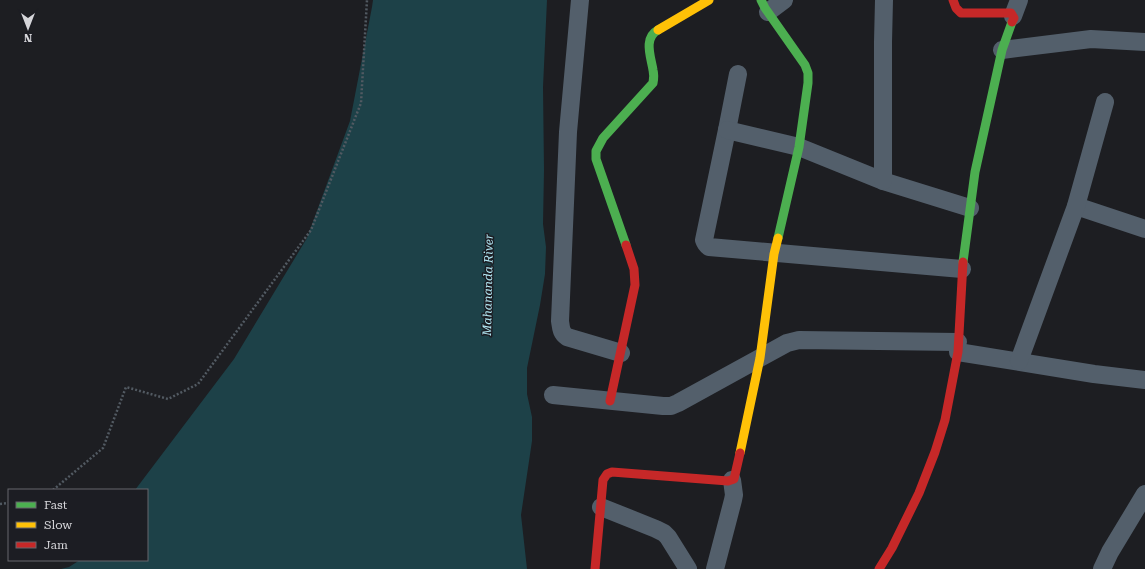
<svg xmlns="http://www.w3.org/2000/svg" width="1145" height="569" font-family="'Roboto Serif',serif">
  <style>
    .water { fill: #1d4148 }
    .lines { fill: none; stroke-linecap: round; stroke-linejoin: round }
    .path { stroke: #525a62; stroke-width: 2.5; stroke-dasharray: 2 2; stroke-linecap: butt }
    .street { stroke: #535f6b; stroke-width: 18 }
    .fast { stroke: #4caf50; stroke-width: 9 }
    .slow { stroke: #ffc107; stroke-width: 9 }
    .jam { stroke: #c62828; stroke-width: 9 }
    .labels { text-anchor: middle; dominant-baseline: central; stroke-width: 3; stroke-linejoin: round; paint-order: stroke }
    .water-label { font-size: 12px; font-style: italic; fill: #b3e9f5; stroke: #1c1d23 }
  </style>
  <rect width="100%" height="100%" fill="#1d1e22"/>
  <path class="water" d="M373,0H547L543,87L544,170L543,224L546,247L545,274L540,305L527,368V394L532,417V441L521,515L527,569H61L69,567L80,560H147V490H135L234,359L307,238L350,121L372,7Z"/>
  <g class="lines">
    <g class="path">
      <path d="M53,490L103,448L126,387L168,399L198,384L311,230L361,103L367,0"/>
      <path d="M0,504L9,503"/>
    </g>
    <g class="street">
      <path d="M580,0L568,132L560,321C561,328 561,333 567,337L621,353"/>
      <path d="M768,12L784,0"/>
      <path d="M1013,16L1019,0"/>
      <path d="M1002,50L1091,39L1145,42"/>
      <path d="M738,74L727,130L704,240C705,243 706,245 709,247L962,269"/>
      <path d="M727,130L799,147L883,181L970,208"/>
      <path d="M883,181V42L884,0"/>
      <path d="M1076,206L1145,229"/>
      <path d="M958,352L1094,374L1145,380"/>
      <path d="M1019,361L1076,206L1105,102"/>
      <path d="M553,395L663,406H671L678,403L787,343L799,340L958,342"/>
      <path d="M601,507L656,529L664,533L668,537L688,569"/>
      <path d="M715,569L733,500L734,495L732,480"/>
      <path d="M1102,569L1110,552L1145,494"/>
    </g>
    <g class="fast">
      <path d="M761,0L765,8L805,65L808,73V83L799,147L778,238"/>
      <path d="M626,245L596,159V151L603,138L653,83C654,78 654,74 653,70C651,57 643,38 658,30"/>
      <path d="M963,262L975,172L1002,50L1012,22"/>
    </g>
    <g class="slow">
      <path d="M658,30L709,0"/>
      <path d="M740,453L760,358L774,254L778,238"/>
    </g>
    <g class="jam">
      <path d="M953,0L956,8L961,13H1011L1014,18L1012,22"/>
      <path d="M610,401L635,285L634,269L626,245"/>
      <path d="M595,569L603,480L607,474L612,472L728,481L734,479L740,453"/>
      <path d="M879,569L892,548L919,493L935,452L945,420L958,352L963,262"/>
    </g>
  </g>
  <g class="labels">
    <g class="water-label">
      <text transform="translate(488 285) rotate(-89)">Mahananda River</text>
    </g>
  </g>
  <rect x="8" y="489" width="140" height="72" fill="#1c1d23" stroke="#66676c"/>
  <rect x="16" y="502" width="20" height="6" fill="#4caf50" stroke="#66676c"/>
  <text x="44" y="509" font-size="12" fill="#d5d5d9">Fast</text>
  <rect x="16" y="522" width="20" height="6" fill="#ffc107" stroke="#66676c"/>
  <text x="44" y="529" font-size="12" fill="#d5d5d9">Slow</text>
  <rect x="16" y="542" width="20" height="6" fill="#c62828" stroke="#66676c"/>
  <text x="44" y="549" font-size="12" fill="#d5d5d9">Jam</text>
  <g transform="translate(28 28) rotate(180)" stroke="#1c1d23" stroke-width="3" paint-order="stroke">
  <path d="M0-3L7 15L0 10L-7 15Z" fill="#d5d5d9"/>
  <text y="-6" font-size="11" font-weight="bold" text-anchor="middle" fill="#d5d5d9">N</text>
  </g>
</svg>
